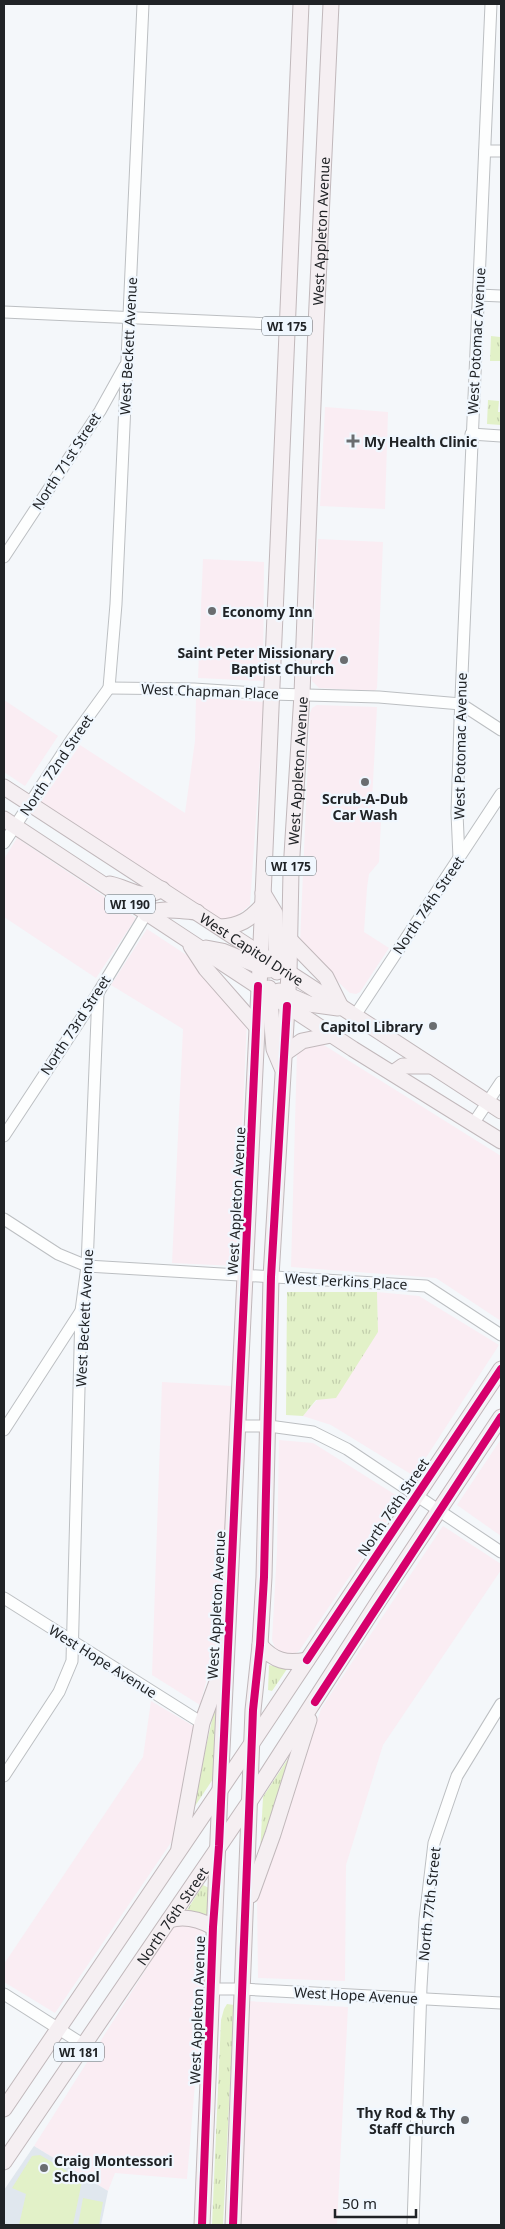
<svg xmlns="http://www.w3.org/2000/svg" width="505" height="2229" font-family="'Noto Sans',sans-serif">
  <style>
    .commercial { fill: #faedf3 }
    .built { fill: #e0e7ee }
    .grass { fill: url(#grass-tufts) }
    .pitch { fill: #e2f1c8 }
    .lines { fill: none; stroke-linecap: round; stroke-linejoin: round }
    .minor-casing { stroke: #bcbfc2; stroke-width: 13 }
    .major-casing { stroke: #c1b8bb; stroke-width: 17 }
    .minor { stroke: #fdfefe; stroke-width: 11 }
    .major { stroke: #f5eff2; stroke-width: 15 }
    .cycleway-casing { stroke: #f0f7fe; stroke-width: 11 }
    .cycleway { stroke: #d6006c; stroke-width: 8 }
    .poi-dot { fill: #6a6d70; stroke: #f0f7fe; stroke-width: 2 }
    .labels { text-anchor: middle; dominant-baseline: central; stroke-width: 4.5; stroke-linejoin: round; paint-order: stroke }
    .shield { fill: #f0f7fe; stroke: #5e6367; stroke-width: 1 }
    .shield-label { font-size: 12px; font-weight: bold; fill: #202326 }
    .street-label { font-size: 14px; fill: #202326; stroke: #f0f7fe }
    .poi-label { font-size: 14px; font-weight: bold; fill: #202326; stroke: #f0f7fe; text-anchor: start }
  </style>
  <defs>
    <pattern id="grass-tufts" width="24" height="20" patternUnits="userSpaceOnUse" patternTransform="scale(1.25)"><rect width="24" height="20" fill="#e2f1c8"/><path d="M3 7l-1-3M5 7V3M7 7l1-3M15 17l-1-3M17 17v-4M19 17l1-3" fill="none" stroke="#c2ceac"/></pattern>
  </defs>
  <rect width="100%" height="100%" fill="#f4f7fa"/>
  <g class="commercial">
    <path d="M325,407L388,412L385,509L320,506Z"/>
    <path d="M318,539L383,542L377,688L375,691L319,688L312,681Z"/>
    <path d="M203,559L264,562L263,681L198,678Z"/>
    <path d="M196,697L264,702L250,905L231,920L222,921L41,802L80,745L185,813L195,741Z"/>
    <path d="M4,700L58,736L25,786L4,772Z"/>
    <path d="M317,705L377,707L371,820L381,821L379,862L369,874L367,888L364,932L389,948L360,992L356,994L350,993L303,949L300,942L310,713L312,708Z"/>
    <path d="M17,838L136,918L96,978L4,917V859Z"/>
    <path d="M147,929L188,956L247,1020L236,1266L172,1263L183,1029L111,985Z"/>
    <path d="M319,1042L501,1156V1321L436,1278L291,1267L297,1051Z"/>
    <path d="M377,1292L419,1296L499,1345L414,1476L331,1425L303,1416L378,1332Z"/>
    <path d="M162,1382L232,1386L226,1548L217,1640L200,1705L152,1675Z"/>
    <path d="M501,1439V1536L457,1505Z"/>
    <path d="M279,1440L313,1443L402,1499L299,1651L290,1656L277,1653L272,1640L277,1551Z"/>
    <path d="M443,1526L501,1564V1570L383,1745L346,1865L345,1981L258,1978L257,1897L321,1709Z"/>
    <path d="M151,1701L195,1727L172,1841L55,2013L4,1982V1964L143,1757Z"/>
    <path d="M184,1922L201,1928L207,1940L187,2179L115,2173L108,2191L34,2146L169,1933L175,1926Z"/>
    <path d="M247,2001L348,2007L337,2225H235Z"/>
  </g>
  <path class="built" d="M34,2146L108,2191L101,2225H4V2190Z"/>
  <g class="grass">
    <path d="M491,336L500,337L501,361H490Z"/>
    <path d="M488,400L499,401L498,412H501V425L487,424Z"/>
    <path d="M287,1292H377L378,1332L336,1398L316,1400L303,1416L286,1415Z"/>
    <path d="M269,1665L287,1669L272,1691L268,1690Z"/>
    <path d="M216,1703L213,1779L191,1812Z"/>
    <path d="M295,1748L260,1855L263,1797Z"/>
    <path d="M203,1885L209,1888L207,1917L187,1910Z"/>
    <path d="M227,2004L234,2005L223,2225H212L221,2020L224,2009Z"/>
  </g>
  <g class="pitch">
    <path d="M40,2155L67,2171L64,2178L82,2181L73,2225H19L26,2194L12,2188L32,2156Z"/>
    <path d="M83,2198L103,2202L99,2225H78Z"/>
  </g>
  <g class="lines">
    <g class="minor-casing">
      <g id="minor">
        <path d="M485,151H501"/>
        <path d="M478,295L501,296"/>
        <path d="M4,312L316,326"/>
        <path d="M471,434L501,436"/>
        <path d="M4,557L100,411L125,366"/>
        <path d="M109,688L116,604L143,4"/>
        <path d="M109,688L194,689L271,694L379,697L461,704L501,730"/>
        <path d="M4,843L72,739L109,688"/>
        <path d="M459,858L457,813L460,721L491,4"/>
        <path d="M354,1017L501,794"/>
        <path d="M473,1124L501,1082"/>
        <path d="M4,1136L98,993L146,914"/>
        <path d="M4,1219L58,1254L87,1266L426,1286L501,1335"/>
        <path d="M237,1426H269L313,1432L347,1449L501,1552"/>
        <path d="M4,1430L81,1311"/>
        <path d="M4,1598L202,1723"/>
        <path d="M4,1776L59,1692L72,1661L81,1311L87,1266L98,993"/>
        <path d="M211,1989H242L501,2003"/>
        <path d="M4,1994L84,2045"/>
        <path d="M413,2225L421,1987L425,1919L434,1843L457,1776L501,1704"/>
      </g>
    </g>
    <g class="major-casing">
      <g id="major">
        <path id="s1" d="M4,787L501,1111"/>
        <path d="M4,819L353,1049L501,1141"/>
        <path d="M110,884C130,888 142,902 162,889"/>
        <path d="M263,893L275,913L277,972"/>
        <path d="M146,914C163,907 179,911 197,912"/>
        <path d="M220,927C240,926 249,920 262,906"/>
        <path d="M290,940L326,977L341,1007"/>
        <path d="M191,946L206,969L256,1026"/>
        <path d="M206,948L222,951L269,970"/>
        <path d="M269,988L274,1049L282,1068"/>
        <path d="M279,991L309,1004L338,1008"/>
        <path d="M285,1053L302,1041L331,1035"/>
        <path d="M393,1073L403,1066H430"/>
        <path d="M260,1645C274,1661 286,1664 307,1660"/>
        <path d="M179,1848L202,1723L221,1671"/>
        <path d="M251,1895L273,1834L309,1720"/>
        <path d="M169,1920C185,1915 199,1919 213,1927"/>
        <path d="M4,2109L252,1743L501,1369"/>
        <path id="s2" d="M4,2162L250,1801L380,1599L501,1417"/>
        <path d="M202,2225L220,1791L260,967L301,4"/>
        <path id="s3" d="M233,2225L253,1710L260,1645L264,1577L271,1277L289,973L291,871L302,694L316,326L331,4"/>
      </g>
    </g>
    <use href="#minor" class="minor"/>
    <use href="#major" class="major"/>
    <g class="cycleway-casing">
      <g id="cycleway">
        <path d="M307,1660L501,1369"/>
        <path d="M315,1702L501,1417"/>
        <path d="M202,2225L213,1927L219,1846L258,986"/>
        <path d="M233,2225L253,1710L260,1645L264,1577L271,1277L287,1006"/>
      </g>
    </g>
    <use href="#cycleway" class="cycleway"/>
  </g>
  <g class="poi-dot">
    <path d="M350.5 433.5h5v5h5v5h-5v5h-5v-5h-5v-5h5z"/>
    <circle cx="212" cy="611" r="5"/>
    <circle cx="344" cy="660" r="5"/>
    <circle cx="365" cy="782" r="5"/>
    <circle cx="433" cy="1026" r="5"/>
    <circle cx="465" cy="2120" r="5"/>
    <circle cx="44" cy="2168" r="5"/>
  </g>
  <g class="labels">
    <g class="shield">
      <rect x="262" y="316.5" width="50" height="19" rx="4"/>
      <rect x="266" y="856.5" width="50" height="19" rx="4"/>
      <rect x="105" y="894.5" width="50" height="19" rx="4"/>
      <rect x="54" y="2042.5" width="50" height="19" rx="4"/>
    </g>
    <g class="shield-label">
      <text x="287" y="326">WI 175</text>
      <text x="291" y="866">WI 175</text>
      <text x="130" y="904">WI 190</text>
      <text x="79" y="2052">WI 181</text>
    </g>
    <g class="street-label">
      <text stroke="none"><textPath href="#s3" startOffset="1996">West Appleton Avenue</textPath></text>
      <text transform="translate(476 341) rotate(-87)">West Potomac Avenue</text>
      <text transform="translate(128 346) rotate(-87)">West Beckett Avenue</text>
      <text transform="translate(66 461) rotate(-57)">North 71st Street</text>
      <text transform="translate(210 691) rotate(2)">West Chapman Place</text>
      <text transform="translate(460 746) rotate(-89)">West Potomac Avenue</text>
      <text transform="translate(56 765) rotate(-56)">North 72nd Street</text>
      <text stroke="none"><textPath href="#s3" startOffset="1456">West Appleton Avenue</textPath></text>
      <text transform="translate(428 905) rotate(-56)">North 74th Street</text>
      <text stroke="none"><textPath href="#s1" startOffset="296">West Capitol Drive</textPath></text>
      <text transform="translate(75 1025) rotate(-57)">North 73rd Street</text>
      <text transform="translate(236 1201) rotate(-87)">West Appleton Avenue</text>
      <text transform="translate(346 1281) rotate(3)">West Perkins Place</text>
      <text transform="translate(84 1318) rotate(-87)">West Beckett Avenue</text>
      <text transform="translate(393 1507) rotate(-56)">North 76th Street</text>
      <text transform="translate(216 1605) rotate(-87)">West Appleton Avenue</text>
      <text transform="translate(103 1661) rotate(32)">West Hope Avenue</text>
      <text transform="translate(429 1904) rotate(-84)">North 77th Street</text>
      <text stroke="none"><textPath href="#s2" startOffset="298">North 76th Street</textPath></text>
      <text transform="translate(356 1995) rotate(3)">West Hope Avenue</text>
      <text transform="translate(197 2010) rotate(-88)">West Appleton Avenue</text>
    </g>
    <g class="poi-label">
      <text x="364" y="441">My Health Clinic</text>
      <text x="222" y="611">Economy Inn</text>
      <text x="334" y="652" text-anchor="end">Saint Peter Missionary<tspan x="334" dy="16">Baptist Church</tspan></text>
      <text x="365" y="798" text-anchor="middle">Scrub-A-Dub<tspan x="365" dy="16">Car Wash</tspan></text>
      <text x="423" y="1026" text-anchor="end">Capitol Library</text>
      <text x="455" y="2112" text-anchor="end">Thy Rod &amp; Thy<tspan x="455" dy="16">Staff Church</tspan></text>
      <text x="54" y="2160">Craig Montessori<tspan x="54" dy="16">School</tspan></text>
    </g>
  </g>
  <rect width="505" height="2229" fill="none" stroke="#202326" stroke-width="10"/>
  <path d="M335 2209v8h81v-8" fill="none" stroke="#202326" stroke-width="2.5"/>
  <text x="342" y="2209" font-size="15" fill="#202326" stroke="#f0f7fe" stroke-width="4" paint-order="stroke">50 m</text>
</svg>
